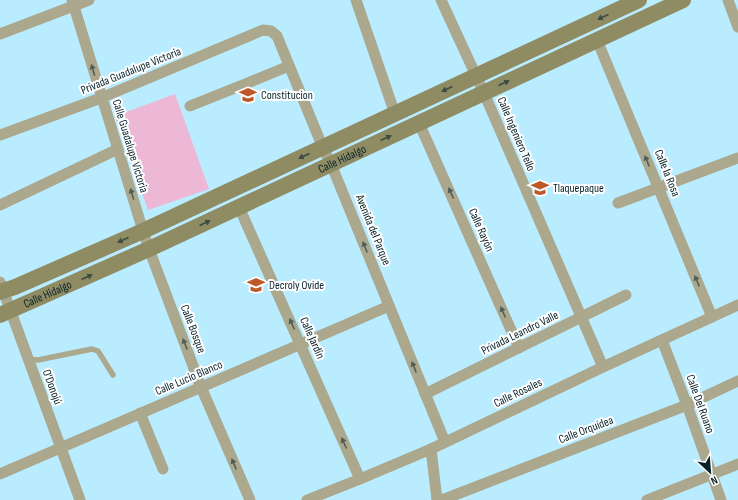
<svg xmlns="http://www.w3.org/2000/svg" width="738" height="500" font-family="'Sofia Sans Condensed',sans-serif">
  <style>
    .building { fill: #ecb8d6 }
    .lines { fill: none; stroke-linecap: round; stroke-linejoin: round }
    .lane { stroke: #aba88e; stroke-width: 5.5 }
    .street { stroke: #aba88e; stroke-width: 11 }
    .secondary { stroke: #8f8c64; stroke-width: 16 }
    .oneway { fill: #3d4c42 }
    .oneway2 { fill: #515e58 }
    .labels { text-anchor: middle; dominant-baseline: central; stroke-width: 4; stroke-linejoin: round; paint-order: stroke }
    .street-label { font-size: 12px; fill: #07222b; stroke: #fff }
    .poi-label { font-size: 12px; fill: #07222b; stroke: #fff; text-anchor: start }
  </style>
  <rect width="100%" height="100%" fill="#baecff"/>
  <path class="building" d="M175,94L209,189L148,210L121,134L115,116Z"/>
  <g class="lines">
    <path class="lane" d="M28,359L38,360L92,349L98,351L113,375"/>
    <g class="street">
      <path d="M72,0L143,231L149,249L201,387L250,500"/>
      <path d="M356,0L395,114"/>
      <path d="M441,0L484,93L603,367"/>
      <path d="M728,0L738,27"/>
      <path d="M0,34L89,0"/>
      <path d="M597,40L712,317"/>
      <path d="M190,106L250,82L289,66"/>
      <path d="M419,123L519,348"/>
      <path d="M0,135L101,98L263,30L271,31L277,36L323,148L331,164L445,442"/>
      <path d="M618,203L738,158"/>
      <path d="M0,205L118,149"/>
      <path d="M239,207L360,479"/>
      <path d="M0,282L80,500"/>
      <path d="M662,340L687,405L721,500"/>
      <path d="M425,394L626,295"/>
      <path d="M140,413L163,469"/>
      <path d="M431,449L437,500"/>
      <path d="M0,474L389,306"/>
      <path d="M307,500L360,479L431,449L603,367L738,305"/>
      <path d="M442,500L687,405L738,381"/>
      <path d="M647,500L738,464"/>
    </g>
    <g class="secondary">
      <path d="M0,292L15,287L143,231L639,0"/>
      <path id="s1" d="M0,315L149,249L683,0"/>
    </g>
  </g>
  <defs><path id="oneway-solid" d="M-6-.8H1V-3.2L6.5 0L1 3.2V.8H-6Z"/></defs>
  <g class="oneway">
    <use href="#oneway-solid" transform="translate(603 17) rotate(155)"/>
    <use href="#oneway-solid" transform="translate(504 83) rotate(-25)"/>
    <use href="#oneway-solid" transform="translate(447 89) rotate(155)"/>
    <use href="#oneway-solid" transform="translate(386 138) rotate(-25)"/>
    <use href="#oneway-solid" transform="translate(304 156) rotate(155)"/>
    <use href="#oneway-solid" transform="translate(205 223) rotate(-25)"/>
    <use href="#oneway-solid" transform="translate(123 240) rotate(156)"/>
    <use href="#oneway-solid" transform="translate(87 277) rotate(-24)"/>
  </g>
  <g class="oneway2">
    <use href="#oneway-solid" transform="translate(93 70) rotate(-107)"/>
    <use href="#oneway-solid" transform="translate(647 161) rotate(-112)"/>
    <use href="#oneway-solid" transform="translate(451 193) rotate(-114)"/>
    <use href="#oneway-solid" transform="translate(132 194) rotate(-107)"/>
    <use href="#oneway-solid" transform="translate(365 247) rotate(-112)"/>
    <use href="#oneway-solid" transform="translate(697 281) rotate(-112)"/>
    <use href="#oneway-solid" transform="translate(503 312) rotate(-114)"/>
    <use href="#oneway-solid" transform="translate(292 324) rotate(-114)"/>
    <use href="#oneway-solid" transform="translate(185 344) rotate(-111)"/>
    <use href="#oneway-solid" transform="translate(414 367) rotate(-112)"/>
    <use href="#oneway-solid" transform="translate(344 443) rotate(-114)"/>
    <use href="#oneway-solid" transform="translate(234 464) rotate(-113)"/>
  </g>
  <defs>
    <g id="school-bare" transform="scale(1.38)"><path d="M0-5L7-2L0 1L-7-2ZM-4 1L0 2.5L4 1V4Q0 6-4 4Z" fill="#bd5828" stroke="#fff" stroke-width="2.5" paint-order="stroke"/></g>
  </defs>
  <g fill-rule="evenodd">
    <use href="#school-bare" x="248" y="95"/>
    <use href="#school-bare" x="540" y="188"/>
    <use href="#school-bare" x="256" y="285"/>
  </g>
  <g class="labels">
    <g class="street-label">
      <text transform="translate(131 71) rotate(-22)">Privada Guadalupe Victoria</text>
      <text transform="translate(516 134) rotate(67)">Calle Ingeniero Tello</text>
      <text transform="translate(130 146) rotate(73)">Calle Guadalupe Victoria</text>
      <text stroke="none"><textPath href="#s1" startOffset="376">Calle Hidalgo</textPath></text>
      <text transform="translate(667 173) rotate(68)">Calle la Rosa</text>
      <text transform="translate(373 230) rotate(68)">Avenida del Parque</text>
      <text transform="translate(481 230) rotate(66)">Calle Rayón</text>
      <text stroke="none"><textPath href="#s1" startOffset="52">Calle Hidalgo</textPath></text>
      <text transform="translate(193 329) rotate(69)">Calle Bosque</text>
      <text transform="translate(520 333) rotate(-26)">Privada Leandro Valle</text>
      <text transform="translate(312 338) rotate(66)">Calle Jardín</text>
      <text transform="translate(189 378) rotate(-23)">Calle Lucio Blanco</text>
      <text transform="translate(52 387) rotate(70)">O'Donojú</text>
      <text transform="translate(518 393) rotate(-26)">Calle Rosales</text>
      <text transform="translate(700 404) rotate(70)">Calle Del Ruano</text>
      <text transform="translate(586 430) rotate(-21)">Calle Orquídea</text>
    </g>
    <g class="poi-label">
      <text x="261" y="95">Constitucion</text>
      <text x="553" y="188">Tlaquepaque</text>
      <text x="269" y="285">Decroly Ovide</text>
    </g>
  </g>
  <g transform="translate(710 472) rotate(154)" stroke="#ffffff" stroke-width="3" paint-order="stroke">
  <path d="M0-3L7 15L0 10L-7 15Z" fill="#07222b"/>
  <text y="-6" font-size="11" font-weight="bold" text-anchor="middle" fill="#07222b">N</text>
  </g>
</svg>
